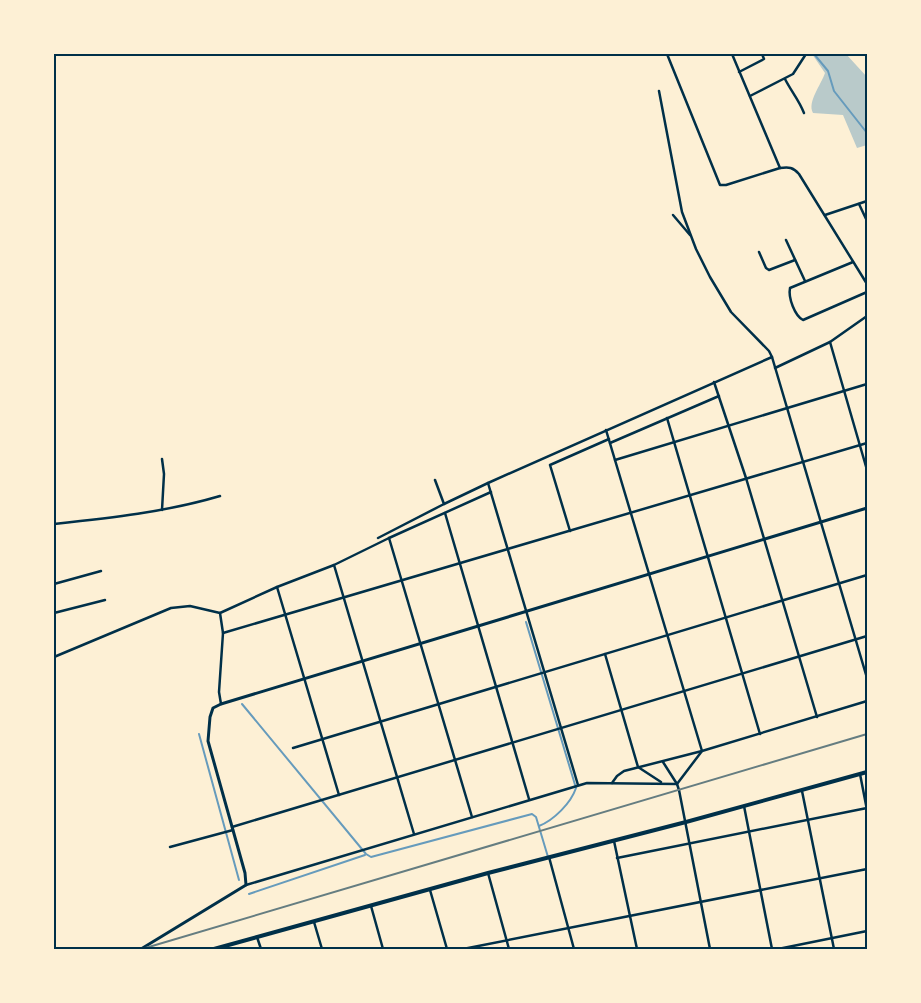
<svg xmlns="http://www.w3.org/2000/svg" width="921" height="1003" font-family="Literata,serif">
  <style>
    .green { fill: #b9caca }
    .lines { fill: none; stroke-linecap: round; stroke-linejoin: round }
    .stream { stroke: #669bbc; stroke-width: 2 }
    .minor { stroke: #003049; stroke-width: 2.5 }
    .tertiary { stroke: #003049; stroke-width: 3 }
    .secondary { stroke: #003049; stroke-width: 4 }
    .rail { stroke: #657d81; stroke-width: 2 }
    .neatline { fill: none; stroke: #003049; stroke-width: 2 }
  </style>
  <rect width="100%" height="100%" fill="#fdf0d5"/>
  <path class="green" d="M812,54H846L867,77V145L857,148L843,115L813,113C807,102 821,85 825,73Z"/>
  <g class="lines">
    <g class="stream">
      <path d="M814,54L828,71L834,91L867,133"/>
      <path d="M526,622L576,788C571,803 554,820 539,826"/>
      <path d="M242,704L366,854L371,857L532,814L536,817L548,857"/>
      <path d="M199,734L239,880"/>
      <path d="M249,894L365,855"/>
    </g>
    <g class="minor">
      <path d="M667,54L720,185H726L780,168"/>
      <path d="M732,54L780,168C789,167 793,167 799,174L867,284"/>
      <path d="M739,72L764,59L762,54"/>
      <path d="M785,79C791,91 799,100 804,113"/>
      <path d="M659,91L682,212L696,249L710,277L731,312L769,351L772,357L867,678"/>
      <path d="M750,96L793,74L806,54"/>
      <path d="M859,204L867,221"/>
      <path d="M673,215L690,235"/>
      <path d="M825,215L867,201"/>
      <path d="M786,240L805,281"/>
      <path d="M759,252L766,268L769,270L795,260"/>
      <path d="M853,262L790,288C788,298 795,316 803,320L867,292"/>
      <path d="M830,342L867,470"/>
      <path d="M775,368L830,342L867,316"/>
      <path d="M714,382L746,478L817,717"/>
      <path d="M667,418L760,734"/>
      <path d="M610,443L719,396"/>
      <path d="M162,459L164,474L162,510"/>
      <path d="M615,460L867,384"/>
      <path d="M435,480L444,504"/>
      <path d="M488,483L578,785"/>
      <path d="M445,513L529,799"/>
      <path d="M54,524C110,518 166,512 220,496"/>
      <path d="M570,531L550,465L609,439"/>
      <path d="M378,538L444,504L488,483L772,357"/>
      <path d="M389,538L472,817"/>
      <path d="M334,565L414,834"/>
      <path d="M54,584L101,571"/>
      <path d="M277,587L339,795"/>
      <path d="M54,613L105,600"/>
      <path d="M223,633L867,443"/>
      <path d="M605,654L638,767L661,782"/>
      <path d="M54,657L171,608L190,606L220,613"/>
      <path d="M221,704L219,692L223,633L220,613L277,587L334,565L389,538L491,492"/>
      <path d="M293,748L867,575"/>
      <path d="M663,762L677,784L679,790L710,949"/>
      <path d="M860,774L867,810"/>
      <path d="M612,783L617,776L624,771L702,751L867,701"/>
      <path d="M802,791L834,949"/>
      <path d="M744,806L772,949"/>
      <path d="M232,827L867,636"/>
      <path d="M614,841L637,949"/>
      <path d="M170,847L233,830"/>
      <path d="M549,857L574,949"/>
      <path d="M617,858L867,808"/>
      <path d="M488,873L509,949"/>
      <path d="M246,885L587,783L677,784L702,751L606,430"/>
      <path d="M430,890L447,949"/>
      <path d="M371,906L383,949"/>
      <path d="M314,922L322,949"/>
      <path d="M257,937L261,949"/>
      <path d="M463,949L867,869"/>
      <path d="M778,949L867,931"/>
    </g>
    <path class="tertiary" d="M141,949L246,885L245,873L208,741L210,717L213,708L221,704L867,508"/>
    <path class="secondary" d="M214,949L488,873L686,822L867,772"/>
    <path class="rail" d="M142,949L867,734"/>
  </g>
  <rect width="921" height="1003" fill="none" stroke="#fdf0d5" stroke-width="110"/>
  <rect x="55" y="55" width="811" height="893" class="neatline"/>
</svg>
